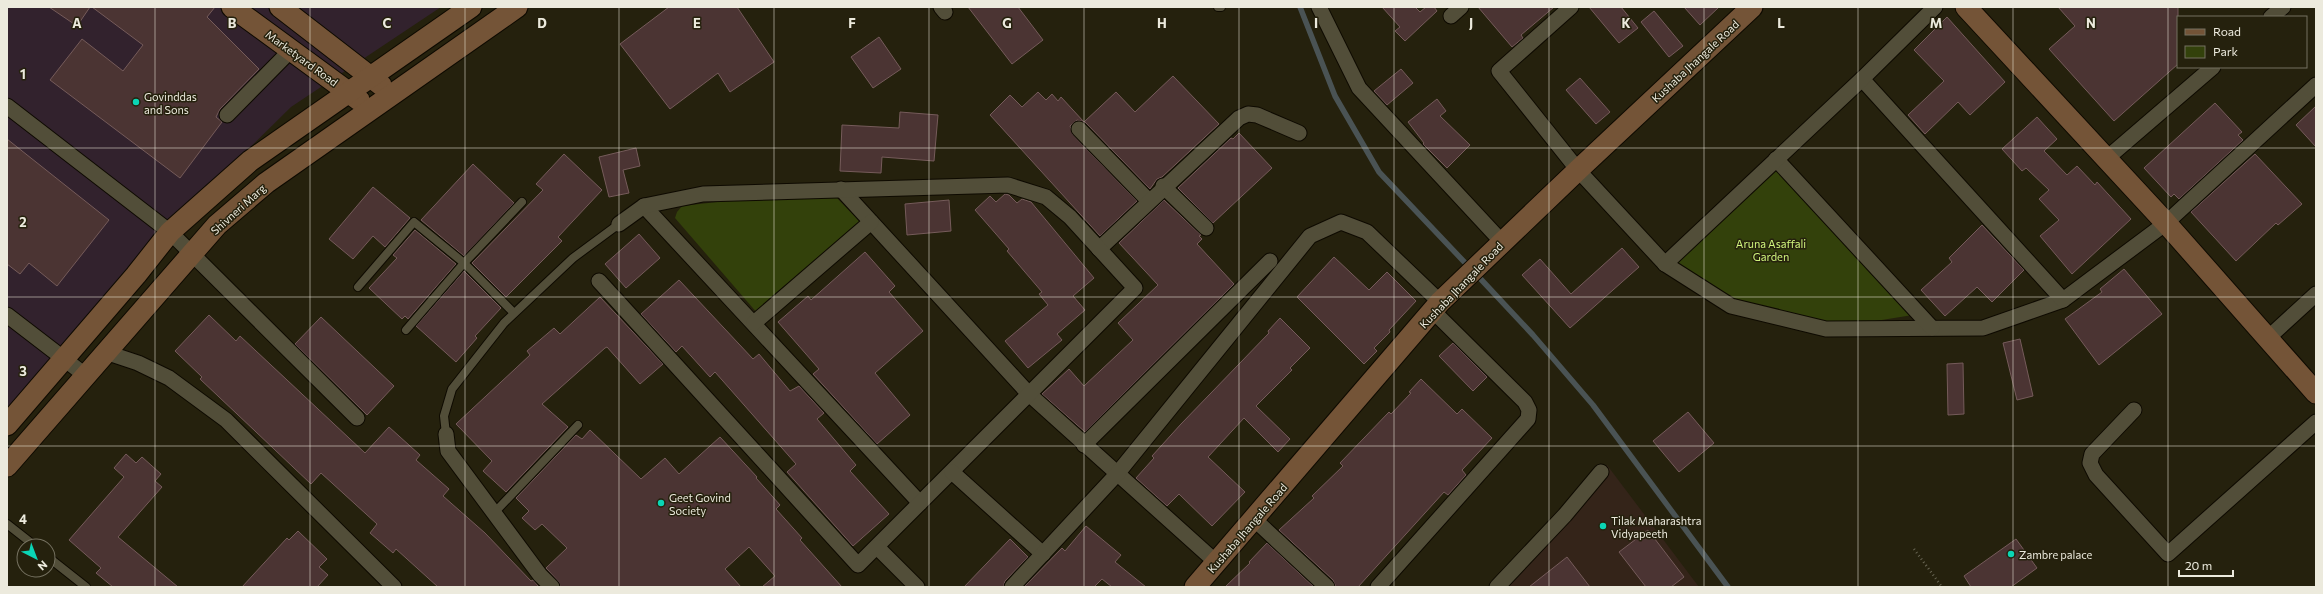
<svg xmlns="http://www.w3.org/2000/svg" width="2323" height="594" font-family="Commissioner,sans-serif">
  <style>
    .commercial { fill: #32222d }
    .education { fill: #342419 }
    .green { fill: #33410b }
    .lines { fill: none; stroke-linecap: round; stroke-linejoin: round }
    .stream { stroke: #4a5354; stroke-width: 5.5 }
    .building { fill: #4b3433; stroke: #755b5a }
    .lane-casing { stroke: #0e0a00; stroke-width: 10 }
    .street-casing { stroke: #0e0a00; stroke-width: 17 }
    .secondary-casing { stroke: #0e0a00; stroke-width: 23 }
    .path { stroke: #696654; stroke-width: 2.5; stroke-dasharray: 1 3; stroke-linecap: butt }
    .lane { stroke: #524e39; stroke-width: 8 }
    .street { stroke: #524e39; stroke-width: 15 }
    .secondary { stroke: #745437; stroke-width: 21 }
    .grid { fill: none; stroke: #eceadd; stroke-width: 1; stroke-opacity: 0.55 }
    .poi-dot { fill: #0ad5b5; stroke: #25210d; stroke-width: 1.5 }
    .labels { text-anchor: middle; dominant-baseline: central; stroke-width: 3; stroke-linejoin: round; paint-order: stroke }
    .street-label { font-size: 11px; fill: #eceadd; stroke: #25210d }
    .poi-label { font-size: 11px; fill: #eceadd; stroke: #25210d; text-anchor: start }
    .park-label { font-size: 11px; fill: #d0f57c; stroke: #25210d }
    .grid-label { font-size: 13px; text-anchor: middle; font-weight: bold; fill: #eceadd; stroke: #25210d; stroke-width: 3; stroke-linejoin: round; paint-order: stroke }
  </style>
  <rect width="100%" height="100%" fill="#25210d"/>
  <path class="commercial" d="M7,7H441L291,107L139,257L7,409Z"/>
  <path class="education" d="M1607,465L1699,587H1498Z"/>
  <g class="green">
    <path d="M1770,165L1919,314L1826,329L1739,302L1675,263Z"/>
    <path d="M836,197L861,223L758,314L675,218L677,212L682,206L752,198Z"/>
  </g>
  <g class="lines">
    <g class="stream">
      <path d="M1300,7L1335,96L1379,172L1470,268"/>
      <path d="M1476,274L1533,335L1593,405L1728,587"/>
    </g>
  </g>
  <g class="building">
    <path d="M49,7H90L77,26Z"/>
    <path d="M92,7H215L207,17L259,69L220,109L216,117L222,122L180,178L50,80L82,39L123,71L143,45Z"/>
    <path d="M669,7H737L774,62L730,92L718,73L670,109L620,44Z"/>
    <path d="M968,7H1018L1043,40L1012,64Z"/>
    <path d="M1382,7H1415L1420,12L1426,7H1434L1437,11L1405,41L1395,31L1400,27Z"/>
    <path d="M1478,7H1554L1521,35L1523,38L1512,47Z"/>
    <path d="M1589,7H1621L1638,28L1619,43Z"/>
    <path d="M1684,7H1719L1700,25Z"/>
    <path d="M2058,7H2178V64L2114,121L2049,49L2075,26Z"/>
    <path d="M1654,11L1683,46L1669,57L1641,22Z"/>
    <path d="M1947,17L2005,82L1970,115L1958,102L1925,134L1908,115L1944,81L1914,50Z"/>
    <path d="M879,37L901,69L873,88L851,57Z"/>
    <path d="M1401,69L1413,83L1387,105L1374,91Z"/>
    <path d="M1173,76L1219,124L1162,177L1157,179L1150,189L1085,122L1077,120L1070,126L1073,135L1137,201L1100,236L990,115L1010,95L1022,107L1038,92L1046,100L1052,94L1058,101L1061,97L1084,122L1116,92L1135,112Z"/>
    <path d="M1580,78L1610,112L1596,124L1566,90Z"/>
    <path d="M1437,99L1446,111L1440,116L1470,145L1447,168L1423,144L1424,143L1408,122Z"/>
    <path d="M2215,103L2242,132L2238,135L2243,140L2179,199L2174,194L2171,197L2144,168Z"/>
    <path d="M2316,106V147L2296,125Z"/>
    <path d="M900,112L938,115L934,161L882,157L881,173L840,171L842,125L899,128Z"/>
    <path d="M2037,117L2057,139L2044,151L2067,175L2077,166L2095,185L2097,182L2131,219L2072,274L2040,236L2059,220L2039,199L2049,190L2026,168L2022,171L2002,149Z"/>
    <path d="M1239,133L1272,168L1213,223L1178,188L1231,138L1233,139Z"/>
    <path d="M7,139L109,220L57,286L29,263L20,274L7,264Z"/>
    <path d="M636,148L640,166L623,170L629,193L609,197L599,157Z"/>
    <path d="M564,154L602,190L558,237L562,241L506,297L472,263L543,190L536,184Z"/>
    <path d="M2255,154L2302,204L2278,225L2276,223L2236,261L2191,212Z"/>
    <path d="M473,164L514,203L464,256L421,220Z"/>
    <path d="M373,187L410,218L385,247L373,236L353,259L329,239Z"/>
    <path d="M1005,194L1009,195L1017,203L1022,199L1031,202L1094,278L1073,296L1085,310L1057,334L1062,340L1028,368L1005,341L1048,305L1039,294L1042,292L1007,251L1009,249L975,210L990,196L996,202Z"/>
    <path d="M949,200L951,231L907,235L905,204Z"/>
    <path d="M1164,200L1201,235L1199,236L1202,239L1197,244L1234,284L1085,432L1042,394L1069,369L1084,386L1133,340L1118,323L1158,285L1119,243Z"/>
    <path d="M1982,225L2024,270L1992,302L1977,287L1945,316L1921,290L1952,262L1949,258Z"/>
    <path d="M415,230L456,264L408,319L405,316L402,319L369,288L397,258L393,255Z"/>
    <path d="M639,234L660,258L626,288L605,264Z"/>
    <path d="M1622,248L1639,267L1570,328L1522,275L1540,259L1571,294Z"/>
    <path d="M865,252L895,286L889,292L923,331L875,373L910,415L877,444L813,374L819,369L778,322L808,296L811,300Z"/>
    <path d="M1334,257L1369,290L1387,272L1416,301L1389,330L1390,332L1374,348L1377,351L1364,364L1297,297Z"/>
    <path d="M2124,269L2162,314L2099,365L2065,319L2102,292L2100,289Z"/>
    <path d="M464,271L501,308L475,336L477,338L456,362L416,326Z"/>
    <path d="M679,280L753,359L759,354L790,391L799,386L824,413L817,419L856,465L850,471L889,514L853,546L787,472L796,464L715,372L710,377L682,346L676,352L641,314Z"/>
    <path d="M600,297L663,364L640,384L607,347L605,348L542,404L568,427L506,492L483,471L492,461L456,424L530,355L527,351L554,328L560,334Z"/>
    <path d="M209,315L236,341L240,336L365,453L389,427L420,455L416,460L449,489L443,496L485,533L531,581L533,580L539,587H438L396,549L393,553L370,533L377,524L321,473L311,484L200,379L202,377L175,351Z"/>
    <path d="M321,317L394,386L367,415L295,344Z"/>
    <path d="M1280,318L1310,348L1290,368L1292,370L1256,406L1290,439L1278,452L1244,418L1208,457L1245,492L1212,526L1179,494L1167,506L1136,478L1154,458L1152,456L1181,424L1269,333L1268,331Z"/>
    <path d="M2020,339L2033,396L2017,400L2003,343Z"/>
    <path d="M1453,343L1487,377L1473,391L1439,356Z"/>
    <path d="M1963,363L1964,414L1948,415L1947,364Z"/>
    <path d="M1421,379L1457,414L1462,409L1492,438L1462,470L1466,475L1448,495L1444,492L1358,587H1336L1333,580L1279,530L1314,498L1312,496L1343,466L1340,463L1389,412L1391,414L1411,393L1409,392Z"/>
    <path d="M1688,412L1714,443L1679,472L1653,441Z"/>
    <path d="M590,430L641,479L665,458L679,474L720,437L757,477L756,478L780,505L776,509L802,538L800,540L842,587H762L775,576L749,547L725,569L741,587H561L558,581L546,568L567,548L542,524L535,530L522,518L529,511L516,498L576,435L582,439Z"/>
    <path d="M126,454L136,463L142,457L161,474L155,481L162,487L118,537L178,587H113L96,573L101,568L69,540L124,477L114,468Z"/>
    <path d="M1086,526L1121,555L1115,562L1146,587H1112L1102,579L1094,587H1024L1062,548L1065,551Z"/>
    <path d="M1648,530L1684,577L1671,587H1646L1619,552Z"/>
    <path d="M298,531L327,559L319,567L328,575L317,587H242L287,538L289,540Z"/>
    <path d="M1010,539L1028,557L1005,581L1003,587H964Z"/>
    <path d="M2016,539L2037,568L2011,587H1971L1964,576Z"/>
    <path d="M1267,543L1314,587H1225L1250,563L1249,562Z"/>
    <path d="M1567,557L1590,587H1529Z"/>
  </g>
  <g class="lines">
    <g class="lane-casing">
      <g id="lane">
        <path d="M1218,7H1221"/>
        <path d="M358,287L414,222L464,263L514,313"/>
        <path d="M406,330L464,263L522,202"/>
        <path d="M446,434L444,416L452,389L504,323L573,258L619,224"/>
        <path d="M494,513L578,425"/>
        <path d="M7,524L35,546"/>
        <path d="M48,557L86,587"/>
      </g>
    </g>
    <g class="street-casing">
      <g id="street">
        <path d="M941,7L945,12"/>
        <path d="M1319,7L1359,88L1502,242"/>
        <path d="M1571,7L1499,71L1578,170L1665,264L1731,306L1826,329L1983,328L2063,300L2166,223L2316,85"/>
        <path d="M1451,16L1461,7"/>
        <path d="M2271,17L2283,7"/>
        <path d="M1862,79L2063,300"/>
        <path d="M7,106L170,232L357,418"/>
        <path d="M227,115L291,50"/>
        <path d="M1079,129L1149,201"/>
        <path d="M1776,159L1932,328"/>
        <path d="M2106,159L2213,67"/>
        <path d="M1163,186L1206,228"/>
        <path d="M841,189L1029,394L1217,563"/>
        <path d="M644,206L920,503"/>
        <path d="M1099,249L1239,118L1248,114L1257,115L1299,133"/>
        <path d="M1665,264L1862,79L1935,7"/>
        <path d="M599,281L858,565L1135,288L1070,217L1046,197L1008,185L703,194L644,206L619,224"/>
        <path d="M7,315L85,375"/>
        <path d="M754,323L871,222"/>
        <path d="M2269,337L2316,294"/>
        <path d="M105,352L138,363L169,378L226,420L394,587"/>
        <path d="M2134,410L2092,454L2090,463L2096,475L2168,554L2316,422"/>
        <path d="M446,434L448,451L540,575L552,587"/>
        <path d="M1084,445L1270,261"/>
        <path d="M952,472L1043,554"/>
        <path d="M1254,519L1327,587"/>
        <path d="M877,547L917,587"/>
        <path d="M1012,587L1117,474L1310,236L1341,222L1367,232L1440,302"/>
        <path d="M1378,587L1528,419L1529,410L1525,402L1433,311"/>
        <path d="M1497,587L1565,515L1601,472"/>
      </g>
    </g>
    <g class="secondary-casing">
      <g id="secondary">
        <path d="M232,7L359,100"/>
        <path d="M280,7L381,85"/>
        <path d="M1966,7L2166,223L2316,393"/>
        <path d="M7,425L136,275L170,232L250,161L471,7"/>
        <path d="M7,466L217,225L266,183L517,7"/>
        <path d="M1195,587L1440,302L1578,170L1752,7"/>
      </g>
    </g>
    <path class="path" d="M1914,549L1942,587"/>
    <use href="#lane" class="lane"/>
    <use href="#street" class="street"/>
    <use href="#secondary" class="secondary"/>
  </g>
  <path class="grid" d="M155,7V587M310,7V587M465,7V587M619,7V587M774,7V587M929,7V587M1084,7V587M1239,7V587M1394,7V587M1549,7V587M1704,7V587M1858,7V587M2013,7V587M2168,7V587M7,148H2316M7,297H2316M7,446H2316"/>
  <g class="poi-dot">
    <circle cx="136" cy="102" r="4"/>
    <circle cx="661" cy="503" r="4"/>
    <circle cx="1603" cy="526" r="4"/>
    <circle cx="2011" cy="554" r="4"/>
  </g>
  <g class="labels">
    <g class="street-label">
      <text transform="translate(302 58) rotate(36)">Marketyard Road</text>
      <text transform="translate(1695 61) rotate(-43)">Kushaba Jhangale Road</text>
      <text transform="translate(238 209) rotate(-42)">Shivneri Marg</text>
      <text transform="translate(1461 285) rotate(-46)">Kushaba Jhangale Road</text>
      <text transform="translate(1247 528) rotate(-49)">Kushaba Jhangale Road</text>
    </g>
    <g class="poi-label">
      <text x="144" y="96">Govinddas<tspan x="144" dy="13">and Sons</tspan></text>
      <text x="669" y="497">Geet Govind<tspan x="669" dy="13">Society</tspan></text>
      <text x="1611" y="520">Tilak Maharashtra<tspan x="1611" dy="13">Vidyapeeth</tspan></text>
      <text x="2019" y="554">Zambre palace</text>
    </g>
    <g class="park-label">
      <text x="1771" y="243">Aruna Asaffali<tspan x="1771" dy="13">Garden</tspan></text>
    </g>
  </g>
  <g class="grid-label">
    <text x="77" y="28">A</text>
    <text x="232" y="28">B</text>
    <text x="387" y="28">C</text>
    <text x="542" y="28">D</text>
    <text x="697" y="28">E</text>
    <text x="852" y="28">F</text>
    <text x="1007" y="28">G</text>
    <text x="1162" y="28">H</text>
    <text x="1316" y="28">I</text>
    <text x="1471" y="28">J</text>
    <text x="1626" y="28">K</text>
    <text x="1781" y="28">L</text>
    <text x="1936" y="28">M</text>
    <text x="2091" y="28">N</text>
    <text x="23" y="79">1</text>
    <text x="23" y="227">2</text>
    <text x="23" y="376">3</text>
    <text x="23" y="524">4</text>
  </g>
  <rect width="2323" height="594" fill="none" stroke="#eceadd" stroke-width="16"/>
  <rect x="2177" y="16" width="130" height="52" fill="#25210d" stroke="#757160"/>
  <rect x="2185" y="29" width="20" height="6" fill="#745437" stroke="#757160"/>
  <text x="2213" y="36" font-size="12" fill="#eceadd">Road</text>
  <rect x="2185" y="46" width="20" height="12" fill="#33410b" stroke="#757160"/>
  <text x="2213" y="56" font-size="12" fill="#eceadd">Park</text>
  <g transform="translate(36 558) rotate(138)"><circle r="19" fill="#25210d" stroke="#757160"/>
  <path d="M0-3L7 15L0 10L-7 15Z" fill="#0ad5b5"/>
  <text y="-6" font-size="11" font-weight="bold" text-anchor="middle" fill="#eceadd">N</text>
  </g>
  <path d="M2179 570v6h54v-6" fill="none" stroke="#eceadd" stroke-width="2"/>
  <text x="2185" y="570" font-size="12" fill="#eceadd" stroke="#25210d" stroke-width="3" paint-order="stroke">20 m</text>
</svg>
